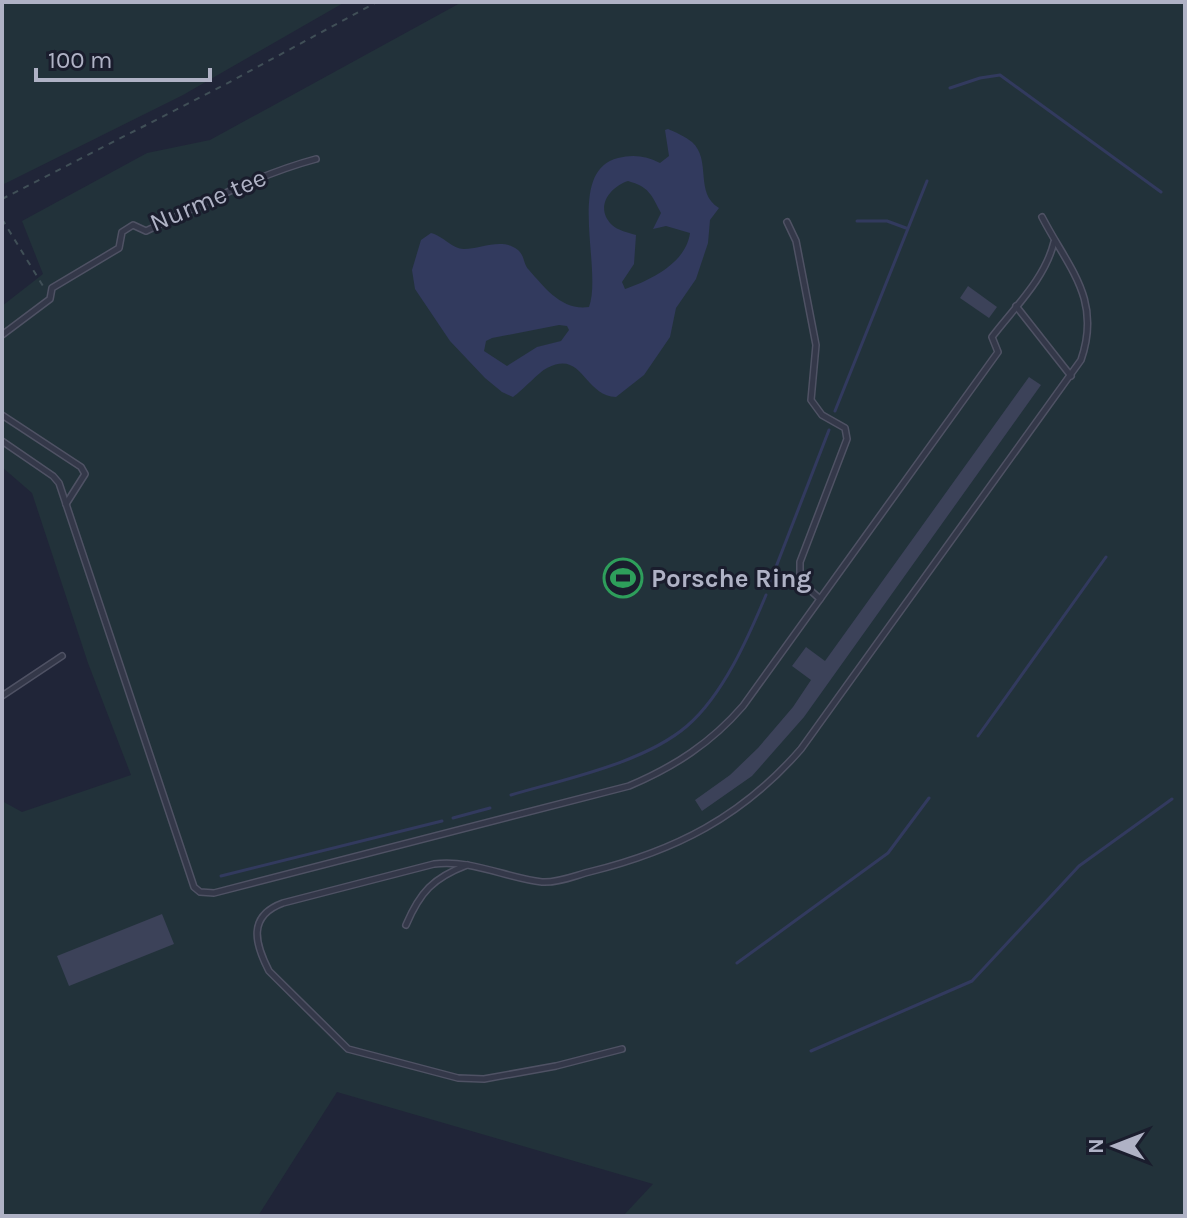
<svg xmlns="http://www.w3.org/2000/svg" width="1187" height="1218" font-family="Karla,sans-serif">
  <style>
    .green { fill: #22323a }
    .water { fill: #323a5e; fill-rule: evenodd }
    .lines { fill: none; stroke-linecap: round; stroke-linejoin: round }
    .stream { stroke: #323a5e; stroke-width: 3 }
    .building { fill: #3c4259 }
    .lane-casing { stroke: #4f5264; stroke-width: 8 }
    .path { stroke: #404f57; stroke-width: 2; stroke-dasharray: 6 6; stroke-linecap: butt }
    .lane { stroke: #343849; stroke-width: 5 }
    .labels { text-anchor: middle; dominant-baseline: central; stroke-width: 6; stroke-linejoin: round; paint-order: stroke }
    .street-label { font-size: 26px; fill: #afb2c5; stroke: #1a1d2d }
    .poi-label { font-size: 26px; font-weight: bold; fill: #afb2c5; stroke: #1a1d2d; text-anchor: start }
  </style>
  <rect width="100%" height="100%" fill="#202538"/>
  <g class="green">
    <path d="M2,2H345L183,95L2,185Z"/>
    <path d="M462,2H1185V1216H623L653,1184L337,1092L258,1216H2V801L22,812L131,775L88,663L32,493L2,467V306L43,274L22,221L147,153L210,140Z"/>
  </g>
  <path class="water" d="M668,129C675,132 686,137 692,142C712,160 694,193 719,208L710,220L708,243L696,279L676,308L670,337L644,375L616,397C583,395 583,349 547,368C539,372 523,390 513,397L502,392L485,378L450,341L415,289L412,270L421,240L431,233C445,237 452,249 464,249C481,249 502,237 518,250C525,256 523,264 529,270C545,288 562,311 589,307C603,269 565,171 618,158C633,154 647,156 660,163L669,156L665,130ZM628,181C649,187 651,194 661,213L653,229L666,226L690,233C686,263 651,280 625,289L622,282L634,264L636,235C629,233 617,230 612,225C594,207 610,187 628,181ZM559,325L567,326L569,330L561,341L537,347L507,366L484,351L486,341L492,338Z"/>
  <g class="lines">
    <g class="stream">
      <path d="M950,88L980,78L1000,75L1161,192"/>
      <path d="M857,221H887L906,228"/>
      <path d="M835,411L927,181"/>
      <path d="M769,585L829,430"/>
      <path d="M978,736L1106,557"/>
      <path d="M1185,789V788"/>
      <path d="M511,795C565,779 644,763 687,726C723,695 748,638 766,595"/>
      <path d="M453,818L490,808"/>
      <path d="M221,876L442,821"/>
      <path d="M737,963L888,853L929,798"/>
      <path d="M811,1051L972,981L1079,866L1172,799"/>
    </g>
  </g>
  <g class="building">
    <path d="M968,286L997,307L989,318L960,298Z"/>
    <path d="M1029,377L1041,385L804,717L752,776L702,811L695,800L730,775L758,748L793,707L811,680L792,666L806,647L825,661Z"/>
    <path d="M162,914L174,944L69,986L57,956Z"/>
  </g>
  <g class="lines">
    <g class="lane-casing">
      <g id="lane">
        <path d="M787,222L796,241L816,345L811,400L822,415L845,428L847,439L800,562V581L820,599"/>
        <path d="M1016,306L1071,376"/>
        <path d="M2,335L50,299L52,288L119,248L122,232L133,225L146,231C202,205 256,175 316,159"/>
        <path d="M2,415L81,467L85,474L66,504"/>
        <path d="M2,441L53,476L59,483L194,887L200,892L214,893L629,786C674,767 711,743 743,706L998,352L992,337C1014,308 1045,279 1054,242"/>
        <path d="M2,696L62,656"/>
        <path d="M406,925C420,892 433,878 467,865"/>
        <path d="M622,1049L556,1066L484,1079L458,1078L348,1049L269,971C255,944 247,916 283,903L434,864C471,859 506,878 542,882C557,883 574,876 589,872C675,851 742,817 801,749L1081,360C1102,299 1069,269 1042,217"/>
      </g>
    </g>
    <g class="path">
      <path d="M2,199L226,84L377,2"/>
      <path d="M2,219L43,286"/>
    </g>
    <use href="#lane" class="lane"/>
  </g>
  <defs>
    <g id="stadium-ring" transform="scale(2)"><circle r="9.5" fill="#1a1d2d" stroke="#2e9e5b" stroke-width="1.5"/><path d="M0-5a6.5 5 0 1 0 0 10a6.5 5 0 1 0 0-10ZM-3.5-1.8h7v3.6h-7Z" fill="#2e9e5b"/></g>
  </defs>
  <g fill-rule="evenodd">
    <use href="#stadium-ring" x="623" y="578"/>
  </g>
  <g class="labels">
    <g class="street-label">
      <text transform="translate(208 200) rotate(-23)">Nurme tee</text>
    </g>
    <g class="poi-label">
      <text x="651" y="578">Porsche Ring</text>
    </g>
  </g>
  <rect width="1187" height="1218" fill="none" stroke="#afb2c5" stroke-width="8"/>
  <g transform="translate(1115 1146) rotate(270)" stroke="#1a1d2d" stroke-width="6" paint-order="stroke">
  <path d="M0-6L14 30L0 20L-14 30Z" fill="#afb2c5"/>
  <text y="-12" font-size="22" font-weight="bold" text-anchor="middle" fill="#afb2c5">N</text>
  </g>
  <path d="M36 68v12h174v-12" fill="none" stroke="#afb2c5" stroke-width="4"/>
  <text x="48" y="68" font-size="24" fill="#afb2c5" stroke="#1a1d2d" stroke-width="6" paint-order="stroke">100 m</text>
</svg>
